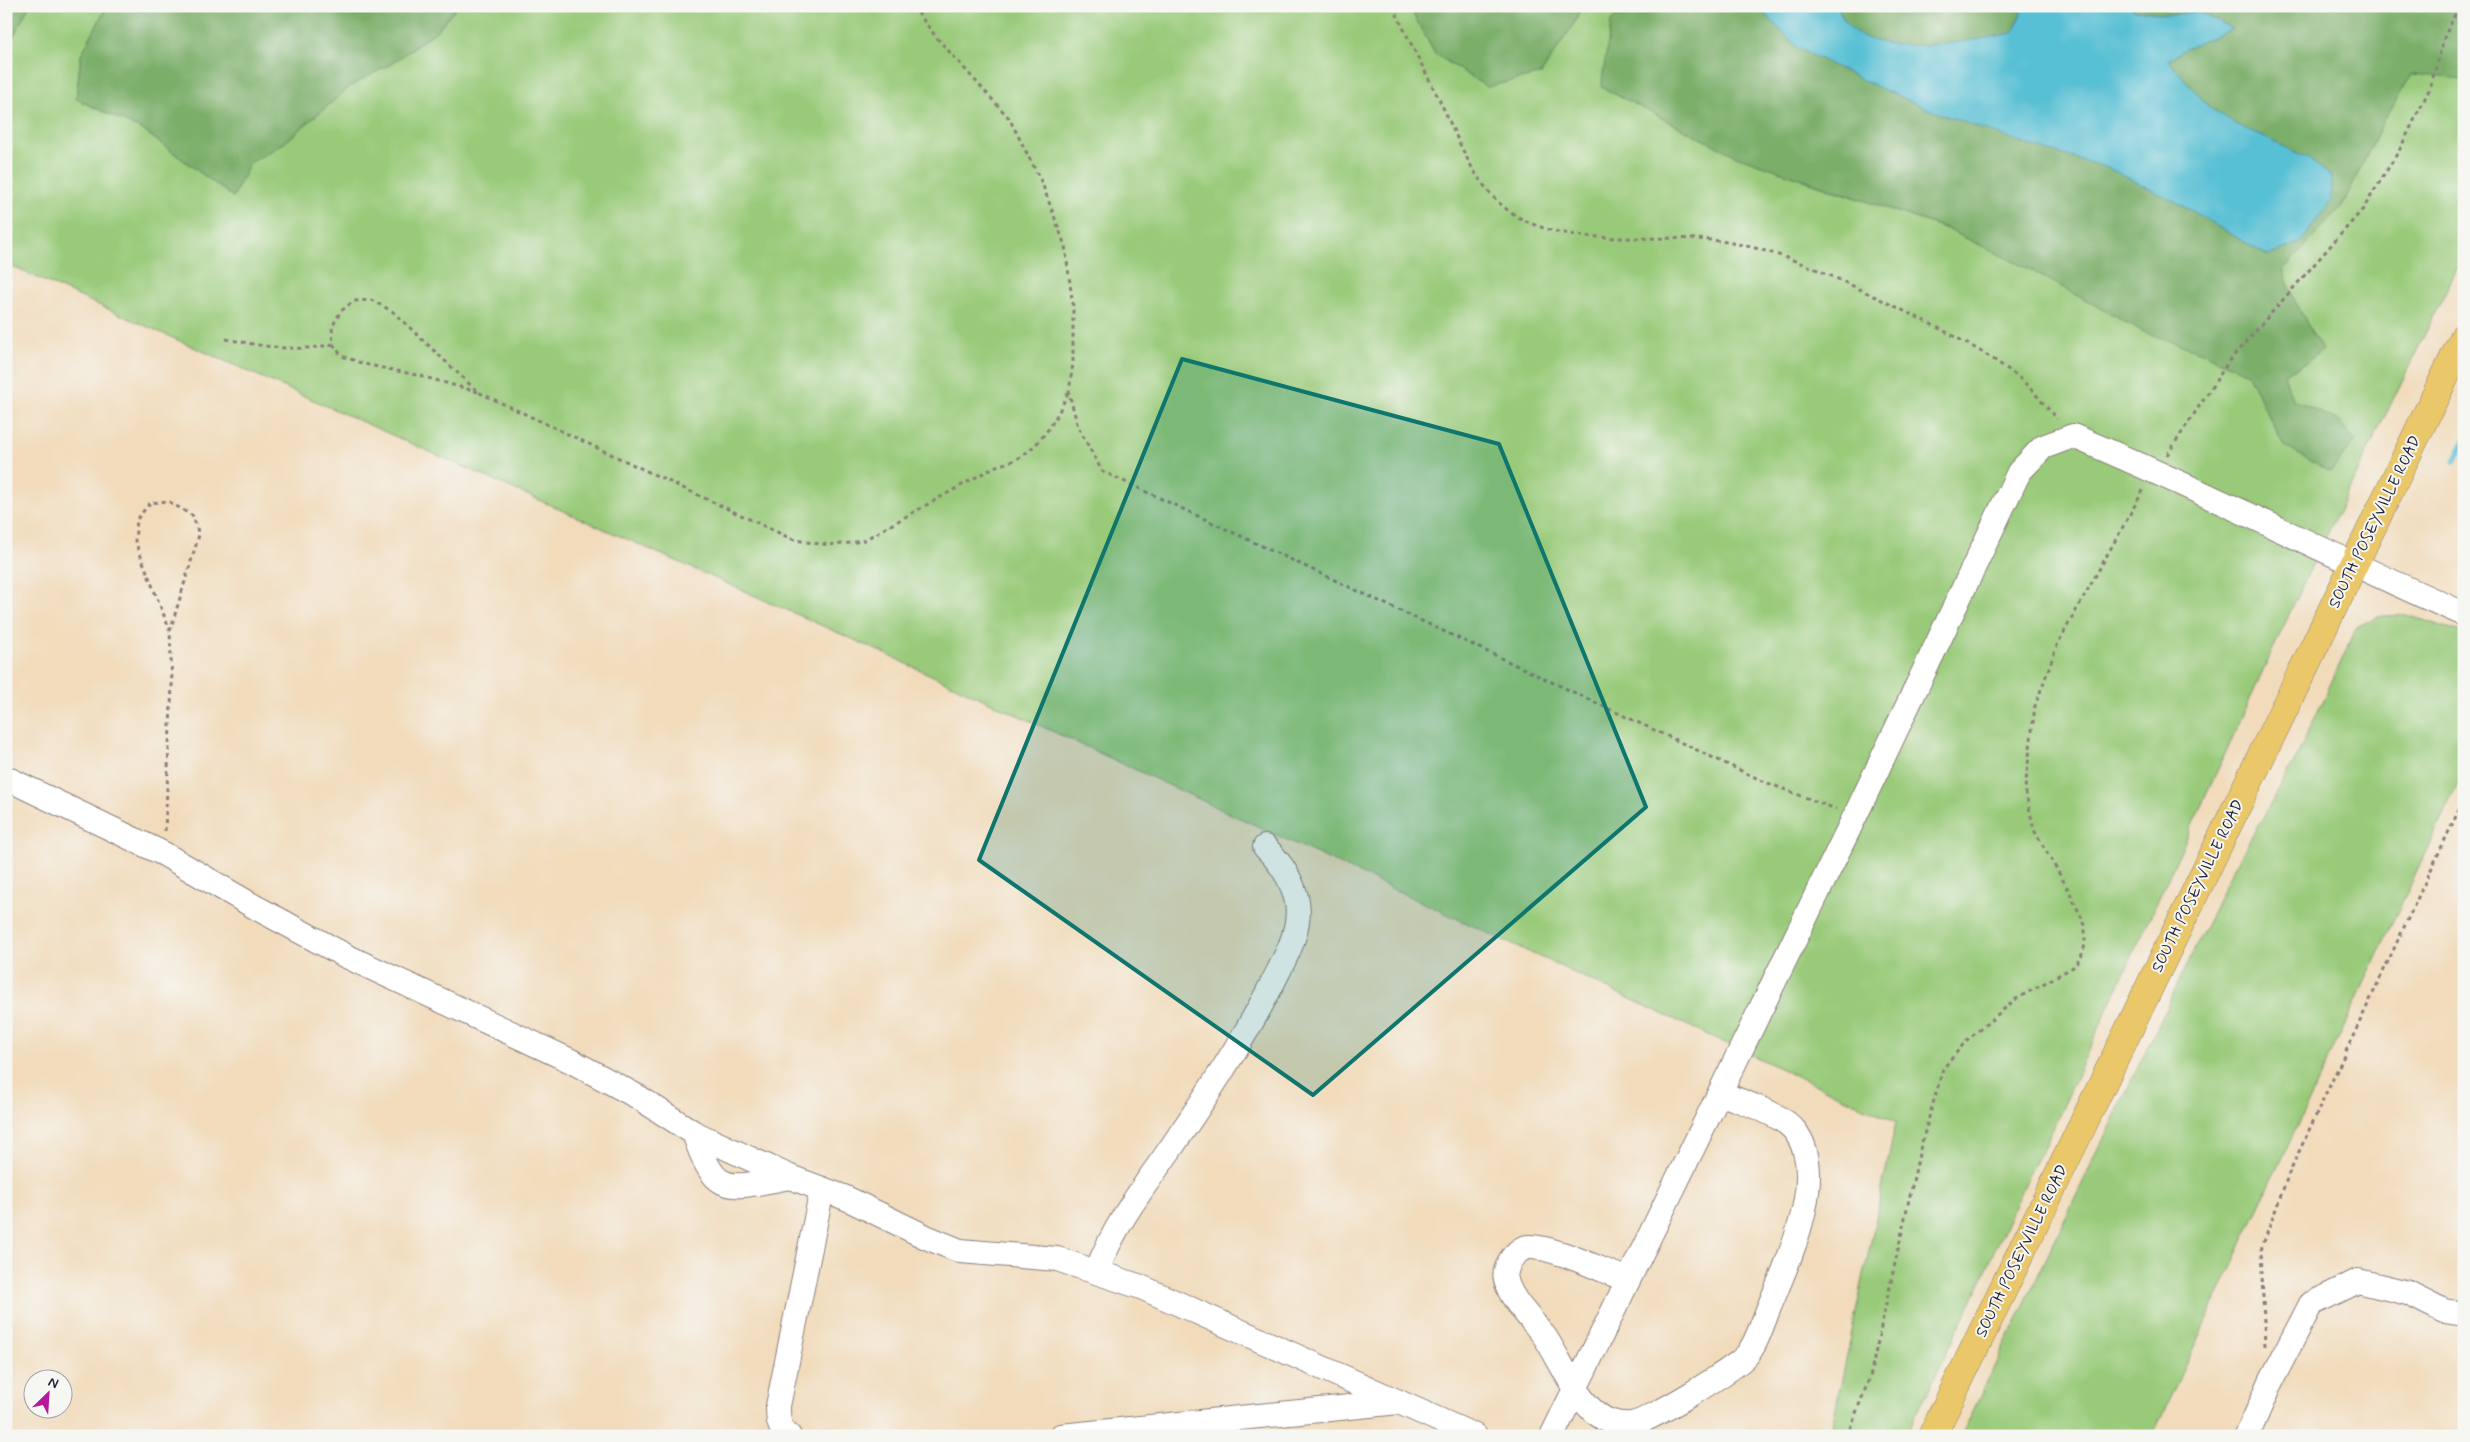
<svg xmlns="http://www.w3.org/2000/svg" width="2470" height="1442" font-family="Mynerve,sans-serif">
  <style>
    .green { fill: #99ca79; stroke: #5e765a }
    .forest { fill: #7aae69; stroke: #4e6852 }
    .water { fill: #58c0d4; stroke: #3d7188 }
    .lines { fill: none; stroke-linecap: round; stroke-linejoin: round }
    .stream { stroke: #58c0d4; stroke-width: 5.5 }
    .minor-casing { stroke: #8a7e7b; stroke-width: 26 }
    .major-casing { stroke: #8a7e7b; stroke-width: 29 }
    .path { stroke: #8a7e7b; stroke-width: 3; stroke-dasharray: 4 4; stroke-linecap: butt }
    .minor { stroke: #fff; stroke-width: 24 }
    .major { stroke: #eac769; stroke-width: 28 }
    .marked { fill: #0f766e; fill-opacity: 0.2; stroke: #0f766e; stroke-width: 4; stroke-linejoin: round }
    .labels { text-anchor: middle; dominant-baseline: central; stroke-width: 4; stroke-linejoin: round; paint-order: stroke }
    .street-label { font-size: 16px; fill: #22223b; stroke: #f6f6f2 }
  </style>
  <rect width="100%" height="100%" fill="#f6f6f2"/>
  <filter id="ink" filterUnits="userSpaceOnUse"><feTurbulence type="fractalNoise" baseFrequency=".02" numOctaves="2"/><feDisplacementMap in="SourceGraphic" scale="10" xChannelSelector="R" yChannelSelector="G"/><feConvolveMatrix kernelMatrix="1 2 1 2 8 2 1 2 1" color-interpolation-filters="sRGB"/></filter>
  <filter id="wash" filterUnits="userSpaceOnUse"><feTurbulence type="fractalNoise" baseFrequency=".0096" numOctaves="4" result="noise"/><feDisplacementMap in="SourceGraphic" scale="20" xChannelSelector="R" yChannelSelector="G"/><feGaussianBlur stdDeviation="1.12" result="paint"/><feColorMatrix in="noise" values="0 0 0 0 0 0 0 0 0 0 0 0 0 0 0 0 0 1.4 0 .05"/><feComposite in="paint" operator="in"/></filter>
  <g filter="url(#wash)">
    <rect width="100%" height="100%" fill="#f1dbbb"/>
    <g class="green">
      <path d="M29,6H107L81,55L76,99L143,130L233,197L249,163L284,143L352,85L391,64L435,32L458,6H1409L1435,54L1541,74L1576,20L1581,6H1623L1611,22L1804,180L1947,229L2033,271L2283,270L2342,206L2383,122L2449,6H2464V254L2303,584L2050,1135L2025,1182L1973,1299L1906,1436H1830L1896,1122L877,650L6,264V50Z"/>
      <path d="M2407,615L2464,633V770L2152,1436H1961L2232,871L2294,763L2357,627L2378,616Z"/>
    </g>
    <g class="forest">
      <path d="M6,6H29L6,50Z"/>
      <path d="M107,6H458L435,32L391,64L352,85L284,143L250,163L233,197L143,130L76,99L81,55Z"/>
      <path d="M1409,6H1581L1576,20L1541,74L1487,87L1435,54Z"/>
      <path d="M1623,6H2452L2464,14V79L2412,74L2383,122L2342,206L2283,270L2297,306L2322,350L2306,363L2284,374L2292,399L2337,420L2356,440L2330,472L2284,446L2247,373L2199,351L2144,332L2033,271L1947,229L1736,156L1601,87L1611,22Z"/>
    </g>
    <path class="water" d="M1762,6H1838C1840,11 1841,16 1844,20C1872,63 1972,40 2013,33L2021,14L2018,6H2128L2136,10L2175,15L2197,11L2233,29L2186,48L2168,60L2207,105L2236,124L2306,157L2331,176V200L2302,241L2268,256L2182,205L2108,168L2025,144L1933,111L1862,80L1798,48L1763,12Z"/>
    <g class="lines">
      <path class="stream" d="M2454,461L2464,441"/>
    </g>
  </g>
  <g filter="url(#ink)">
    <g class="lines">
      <g class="minor-casing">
        <g id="minor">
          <path d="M6,778L164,854L255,907L346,956L571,1061L638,1097L694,1133L790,1177L846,1198L926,1237L960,1251L1057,1259L1141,1287L1475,1436"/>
          <path d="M694,1133C716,1199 728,1188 790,1177"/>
          <path d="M1097,1271C1114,1225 1143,1188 1171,1148C1207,1095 1243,1041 1272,984C1284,960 1302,930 1297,902C1293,880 1280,862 1265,847"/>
          <path d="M1628,1280C1605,1272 1551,1245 1528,1247C1520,1248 1514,1255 1510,1261C1507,1266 1504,1275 1506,1280C1511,1301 1532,1319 1545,1337C1560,1359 1576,1399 1597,1414C1607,1422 1619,1425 1631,1424C1647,1423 1734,1369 1746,1356C1757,1344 1763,1321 1770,1305C1788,1261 1829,1175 1795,1131C1781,1113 1741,1102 1720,1093"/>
          <path d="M789,1436C778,1429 778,1418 778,1406L822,1189"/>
          <path d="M1061,1436L1399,1402"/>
          <path d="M1552,1436L1856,814L2019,472L2043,447L2073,436C2205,491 2333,557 2464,614"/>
          <path d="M2247,1436L2271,1381L2311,1304L2358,1281L2408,1293L2444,1311L2464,1314"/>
        </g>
      </g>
      <g class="major-casing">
        <path id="major" d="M1932,1436L2464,337"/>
      </g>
      <g class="path">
        <path d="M913,6L936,37L1009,118L1042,183L1065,246L1073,306V362L1069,393L1078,427L1102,471L1765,782L1836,809"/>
        <path d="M1393,6C1407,37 1423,67 1438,97C1457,135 1473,185 1509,211C1567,253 1663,230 1732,243C1788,253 1841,280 1892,305C1935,326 1979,347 2017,376C2032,388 2044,405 2057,419"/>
        <path d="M226,339C262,346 297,353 333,344"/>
        <path d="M478,392L421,376L364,364L342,356L333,344L332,327L341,311L354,301L371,300L392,311L478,392L792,539C818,545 839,547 864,540L996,466C1003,464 1012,462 1018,458C1042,445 1057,417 1068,393"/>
        <path d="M2167,455L2229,361L2363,209L2400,149L2430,88L2444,38L2459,6"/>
        <path d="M165,831L172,685L170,631L199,535L193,516L168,501L150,503L137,519L135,541L170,631"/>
        <path d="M2265,1346L2261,1250L2289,1173L2464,799"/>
        <path d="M1847,1436L1870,1377L1921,1145L1943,1069L1966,1041L2016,999L2075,966L2081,957L2085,945V925L2068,889L2034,830L2025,789L2035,706L2058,643L2144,489"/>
      </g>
      <use href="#minor" class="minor"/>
      <use href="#major" class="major"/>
    </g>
  </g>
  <path class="marked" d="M1182,359L1499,444L1646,807L1313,1095L979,860Z"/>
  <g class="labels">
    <g class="street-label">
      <text transform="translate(2375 522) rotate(-64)">SOUTH POSEYVILLE ROAD</text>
      <text transform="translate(2198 886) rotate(-64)">SOUTH POSEYVILLE ROAD</text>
      <text transform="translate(2022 1251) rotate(-64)">SOUTH POSEYVILLE ROAD</text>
    </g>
  </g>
  <rect width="2470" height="1442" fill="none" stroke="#f6f6f2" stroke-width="25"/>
  <g transform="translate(48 1394) rotate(25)"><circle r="24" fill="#f6f6f2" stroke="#a1a1a9"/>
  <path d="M0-4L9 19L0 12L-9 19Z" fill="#b5179e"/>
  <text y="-8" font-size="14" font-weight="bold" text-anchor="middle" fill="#22223b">N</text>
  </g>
</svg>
